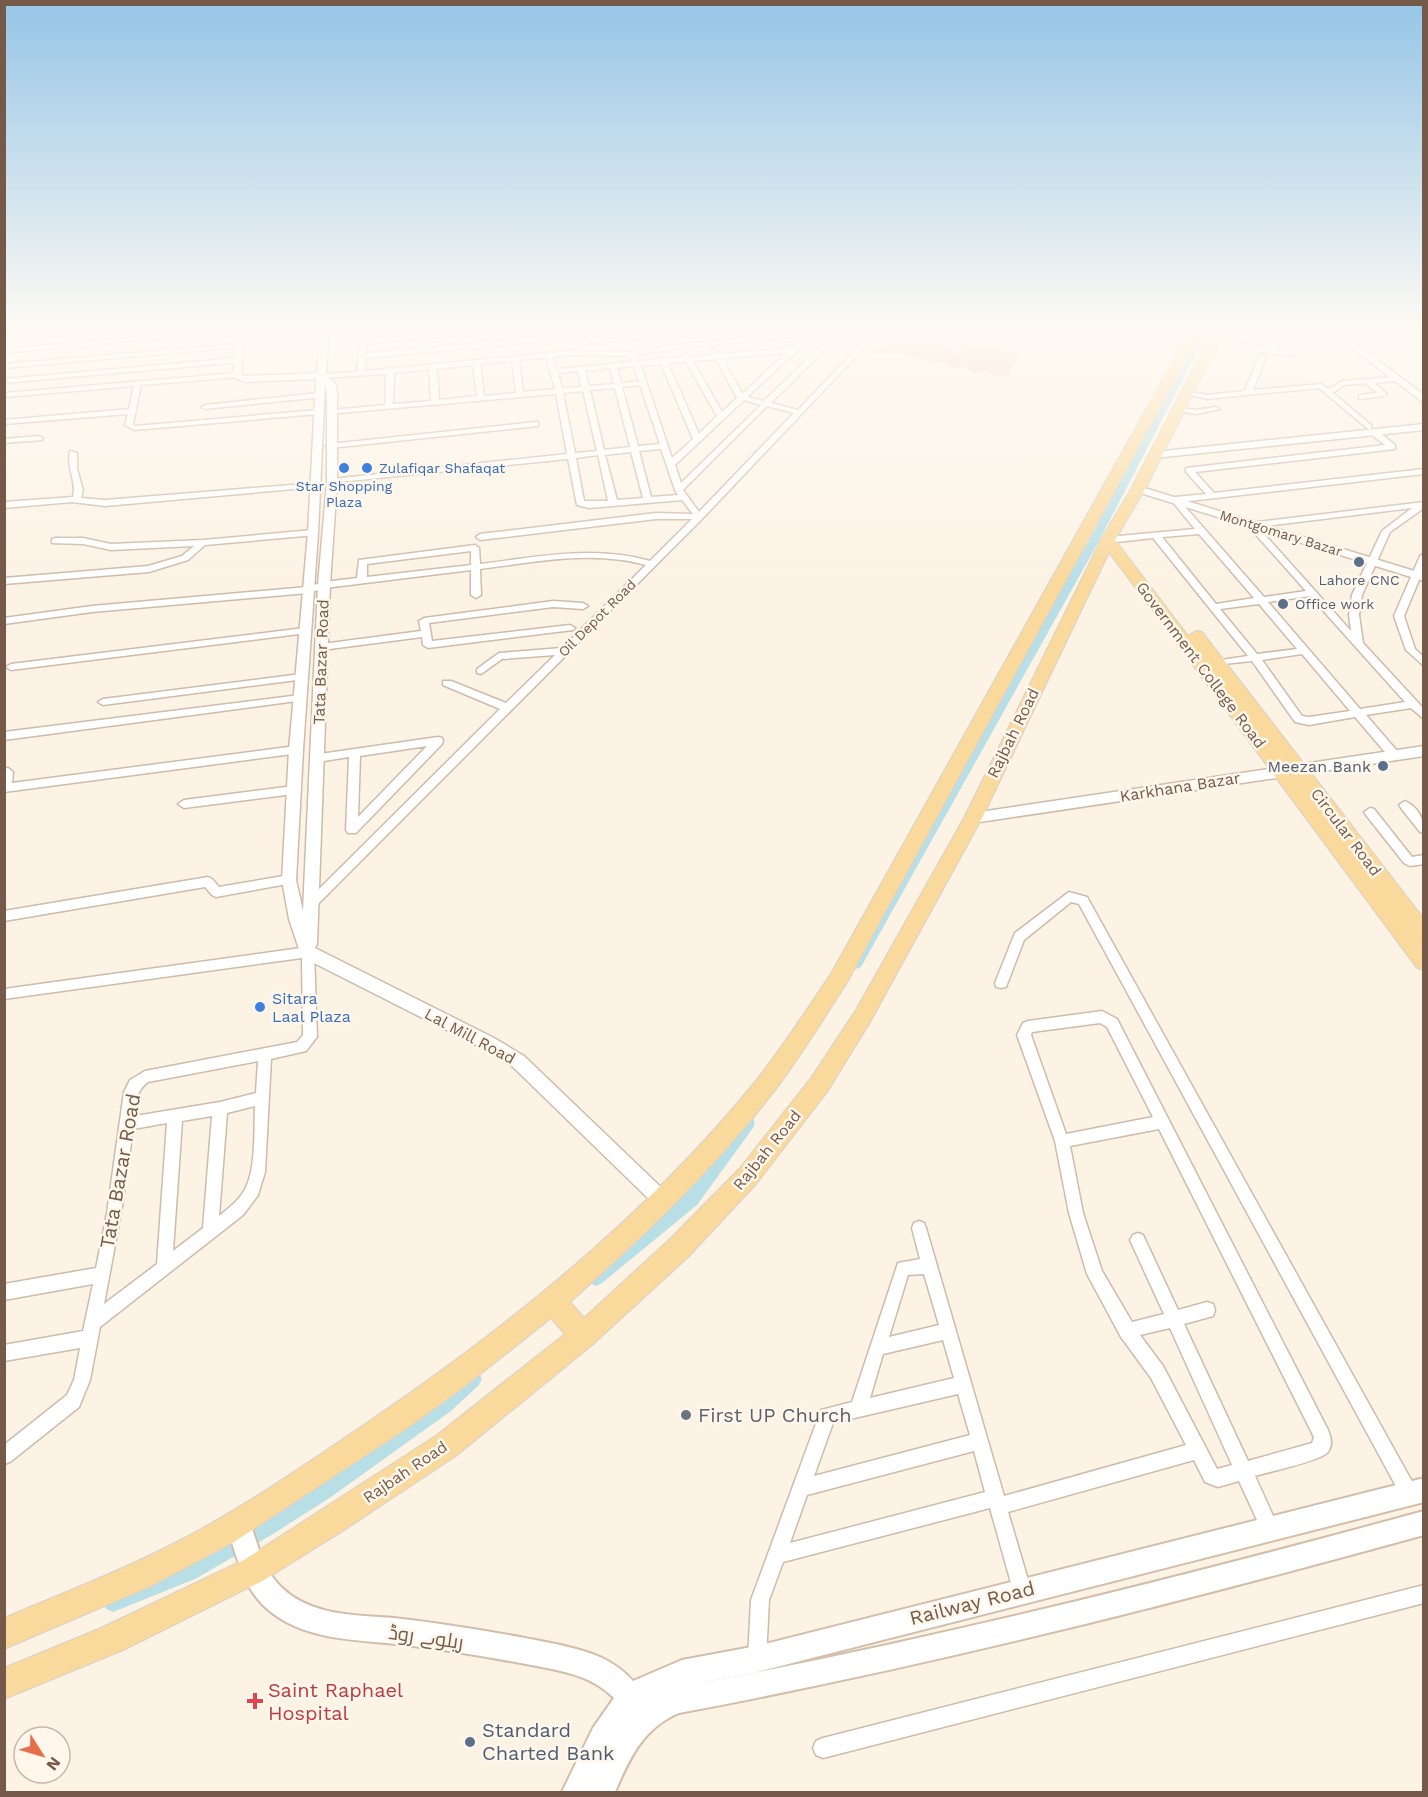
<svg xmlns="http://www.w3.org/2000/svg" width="1428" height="1797" font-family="'Work Sans',Cairo,sans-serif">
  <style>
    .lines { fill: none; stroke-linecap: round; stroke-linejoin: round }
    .canal { fill: #b9dfe6; fill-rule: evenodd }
    .building { fill: #f2d2bc }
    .minor-casing { stroke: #cebbab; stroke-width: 3 }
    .tertiary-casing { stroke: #cebbab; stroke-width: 3 }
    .secondary-casing { stroke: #d3bdab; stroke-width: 4 }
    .primary-casing { stroke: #d8d1cc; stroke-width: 2 }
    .minor { fill: #fff; fill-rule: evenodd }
    .tertiary { fill: #fff; fill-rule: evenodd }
    .secondary { fill: #fff; fill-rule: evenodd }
    .primary { fill: #fad99d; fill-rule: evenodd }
    .shop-dot { fill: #3f7fe0; stroke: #fff7eb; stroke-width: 2 }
    .service-dot { fill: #5c6f8a; stroke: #fff7eb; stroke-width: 2 }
    .worship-dot { fill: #6b7280; stroke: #fff7eb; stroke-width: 2 }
    .health-dot { fill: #e0444e; stroke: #fff7eb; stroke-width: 2 }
    .labels { text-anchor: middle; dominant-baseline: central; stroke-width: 5; stroke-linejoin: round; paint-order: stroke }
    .far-shop-label { font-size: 14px; fill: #366cbe; stroke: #fff7eb; text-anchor: start }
    .far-street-label { font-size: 14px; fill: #755a4a; stroke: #fff7eb }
    .far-service-label { font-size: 14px; fill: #4e5e75; stroke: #fff7eb }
    .street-label { font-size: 16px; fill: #755a4a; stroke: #fff7eb }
    .service-label { font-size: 16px; fill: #4e5e75; stroke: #fff7eb; text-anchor: end }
    .shop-label { font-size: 16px; fill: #366cbe; stroke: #fff7eb; text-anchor: start }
    .near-street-label { font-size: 20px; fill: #755a4a; stroke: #fff7eb }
    .near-worship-label { font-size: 20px; fill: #5b616d; stroke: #fff7eb; text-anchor: start }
    .near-health-label { font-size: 20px; fill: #be3a42; stroke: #fff7eb; text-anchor: start }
    .near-service-label { font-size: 20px; fill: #4e5e75; stroke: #fff7eb; text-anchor: start }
  </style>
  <rect width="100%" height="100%" fill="#fcf3e5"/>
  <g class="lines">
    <g class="canal">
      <path d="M1201,329H1209L1099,541L861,967L856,969L851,967L849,963L851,959L1089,541Z"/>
      <path d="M747,1116L753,1118L755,1123L753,1128L697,1205L602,1283L596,1286L590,1283L587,1277L590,1271L685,1193L741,1118Z"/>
      <path d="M473,1370L479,1373L482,1379L479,1385L451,1411L331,1497L273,1534L195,1579L113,1612L106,1609L103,1602L106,1595L181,1564L259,1520L317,1483Z"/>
    </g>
  </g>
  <path class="building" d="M899,336L907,338L911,343L924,341L934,347L946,346L957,355L964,343L970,342L983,348L997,347L1004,352L1020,351L1014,365L1010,368L1009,375L1002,378L994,377L987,371L974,373L965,367L953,368L943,362H929L923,358H908L902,353H868V351L892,344L891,338Z"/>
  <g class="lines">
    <g class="minor-casing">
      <g id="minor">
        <path d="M39,329H64L61,331L4,336V332Z"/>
        <path d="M221,329H245L242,331L4,353V349Z"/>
        <path d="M361,329H367V340L478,329H501L498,331L367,344L366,353L556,336L559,338L556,340L366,358L365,371L570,351L631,352L681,344L832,329H854L842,332L771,403L798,410L875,329H882L702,519L316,906H308L306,903L308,900L500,709L443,685V681H451L506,703L555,655L502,659L481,674L477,673V669L499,653L562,648L646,565C591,550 535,562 480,569L481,595L476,598L471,595V570L325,588L308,593L92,612L4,624V618L92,606L307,587L324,582L357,578L359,560L475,545L479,548L480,564C538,557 593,545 650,561L692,519H656L480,540L476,537L480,534L656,513L693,514L682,500L589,508L577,505L568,459L329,483L328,481L332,479L567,454L556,394L328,414L327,412L331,410L385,405L386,374L320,378L316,376L320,374L357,372ZM833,333L764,401L747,397L796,352L809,335ZM801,336L791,348L721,354L715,348L711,350L714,355L691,357L686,353L682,355L684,357L639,361L635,355L681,348ZM786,353L742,394L723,358ZM570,355L629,356L632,362L556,369L553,357ZM546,358L555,389L523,392L519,360ZM716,359L737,398L722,412L693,361ZM512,361L516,393L484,396L480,364ZM686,362L717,416L699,434L668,363ZM661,364L693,439L672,458L641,366ZM473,365L477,396L439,400L437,369ZM634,366L639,381L621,383L617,368ZM610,368L614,384L589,386L585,371ZM429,369L431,401L393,404L394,373ZM578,371L581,387L562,388L558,373ZM640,385L660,444L638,446L622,387ZM615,388L630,447L604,450L590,390ZM583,391L597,451L575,453L563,393ZM744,400L761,405L681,483L675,465ZM767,406L794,413L699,512L683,490ZM661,449L675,490L678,495L651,497L639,451ZM631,452L643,498L617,500L605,455ZM598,455L608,501H584L576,458ZM471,551V565L367,577V564Z"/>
        <path d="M698,329H721L718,331L594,343L590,341L594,339Z"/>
        <path d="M1284,330L1287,332L1286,333L1247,338L1276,344L1278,350L1294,352V356L1265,353L1212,338L1215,336L1270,349V346L1240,339L1246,333Z"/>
        <path d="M239,344L241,345V347L4,368V364Z"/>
        <path d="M1259,355L1266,357L1253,390L1321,384L1329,389L1342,381L1395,377L1399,379L1395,381L1374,383L1387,394L1383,396L1359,399V395L1377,393L1365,383L1344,385L1333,393L1371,425V429H1368L1319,388L1207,399L1183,393L1187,391L1207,395L1245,391Z"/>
        <path d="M237,358L241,360L240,362L4,383V379Z"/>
        <path d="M236,373H239V377L141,385L133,424L135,426L318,410L322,412L318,414L134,430L125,425L128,414L4,424V420L129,409L134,386L4,397V393Z"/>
        <path d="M319,393L323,395L322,397L205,409L201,407L205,405Z"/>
        <path d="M1176,407L1196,410L1216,407L1220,409L1196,414L1176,411Z"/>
        <path d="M535,422H538V426L330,448L326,446L330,444Z"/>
        <path d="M1372,431H1378L1395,445V449L1195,472L1214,493L1424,469V474L1181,502L1264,597L1306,591L1249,527V523L1424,502V508L1390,532L1362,595L1359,615L1363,643L1424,709V719L1411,708L1366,715L1398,752L1399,755L1398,758H1390L1355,717L1309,725L1295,722L1252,661L1214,665V661L1248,656L1153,538L1108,543L1104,540L1108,537L1195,529L1171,500L1175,497L1206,494L1186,472V468L1385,445L1372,435ZM1412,508L1382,531L1352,595L1349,615L1351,631L1258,527ZM1199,534L1254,598L1216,604L1162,537ZM1310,596L1405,702L1360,709L1268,602ZM1259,604L1297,649L1257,654L1220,609ZM1302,654L1350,711L1309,717L1302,716L1262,660Z"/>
        <path d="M39,436L43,438L42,440L4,443V439Z"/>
        <path d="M70,451L77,453V469L83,490L81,498L105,500L316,483L320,485L316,487L105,506L72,502L4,508V502L73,497C77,482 66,467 70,451Z"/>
        <path d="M313,530L316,531V535L205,545L188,560L149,572L4,584V578L148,566L182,556L194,546L111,550L83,544L52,543V539L55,538H83L111,544L203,540Z"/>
        <path d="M1424,553V568L1404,616L1415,649L1424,657V666L1406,650L1394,616L1420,556Z"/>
        <path d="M553,601L583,603L588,606L583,609L553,607L429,623L432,641L570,625L575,628L573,630L428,648L423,645L422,637L322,650L317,647L322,644L421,631L419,621L424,618Z"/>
        <path d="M304,628L309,631L307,633L11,670L6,667L11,664Z"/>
        <path d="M301,674L305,675V679L103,705L98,702L103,699Z"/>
        <path d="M300,695L304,696V700L4,740V732Z"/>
        <path d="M438,737L442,738L443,741L442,744L356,833H348L346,830L349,757L317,762L312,758L313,755ZM427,746L358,817L360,756Z"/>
        <path d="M296,746L301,750L300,753L4,792V769L8,768L13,772L12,783Z"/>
        <path d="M294,786L300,790L294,794L184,808L178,804L184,800Z"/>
        <path d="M1405,801C1418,807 1424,819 1424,833L1420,832L1401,808L1399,805Z"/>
        <path d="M1370,808L1374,809L1412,857L1424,855V864L1410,866L1404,863L1366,815L1364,812Z"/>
        <path d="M289,875L293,877L295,880L293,883L216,897L212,895L205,887L4,921V911L208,877L212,879L219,887Z"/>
        <path d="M1069,892L1087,897L1415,1487L1418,1493L1415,1499L1409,1502L1403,1499L1079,904L1071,902L1024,940L1006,987L1001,988L996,987L995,983L1015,933Z"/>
        <path d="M308,947L312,948L314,952L317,1037L306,1051L271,1059L265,1172L258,1195L243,1215L100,1327L90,1380L79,1407L10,1462L4,1464V1445L67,1395L74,1380L80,1348L4,1361V1345L83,1331L93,1284L4,1300V1284L96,1268L107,1213L124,1092L130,1080L145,1071L297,1042L303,1035L302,958L4,999V989ZM258,1061L256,1093L220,1102L135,1116C137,1101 135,1092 148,1082ZM255,1106C254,1129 256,1164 247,1185C242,1198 229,1208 219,1216L227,1113ZM212,1116L203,1228L173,1251L182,1121ZM167,1123L157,1264L104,1304L121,1213L133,1129Z"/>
        <path d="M1102,1011L1117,1019L1328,1430C1331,1437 1333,1447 1327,1453C1319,1461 1269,1472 1255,1476L1279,1529L1276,1535L1270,1538L1264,1535L1239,1481L1218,1487L1205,1482L1194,1460L1008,1512L1031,1590L1028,1596L1022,1599L1016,1596L1013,1590L990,1508L783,1562L769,1600L766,1659L764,1666L757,1668L750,1666L748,1659L751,1600L821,1410L852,1402L898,1263L920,1259L912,1228L914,1223L919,1221L924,1223L926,1228L1004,1496L1186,1445L1151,1378L1121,1337L1087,1274L1069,1213L1055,1141L1017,1035L1023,1023L1028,1021ZM1100,1023L1107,1027L1153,1117L1066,1134L1031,1035L1032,1032ZM1159,1129L1314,1437L1312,1443L1248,1461L1184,1324L1213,1316L1215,1310L1213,1304L1207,1302L1178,1310L1143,1235L1138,1233L1133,1235L1130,1240L1164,1314L1132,1322L1102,1271L1083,1213L1070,1146ZM924,1274L939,1325L889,1337L908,1275ZM1170,1328L1232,1465L1217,1469L1163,1366L1140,1335ZM943,1340L954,1378L870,1398L883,1354ZM958,1394L970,1435L814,1476L833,1423ZM974,1451L985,1492L790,1543L807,1495Z"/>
        <path d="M1424,1585V1603L823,1758L816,1755L813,1748L816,1741L823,1738Z"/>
      </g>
    </g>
    <g class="tertiary-casing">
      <g id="tertiary">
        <path d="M238,329H246L241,374L246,376L317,373L321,329H329L326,376L335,383L337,392V481L330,585L317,944L315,948L494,1038L524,1056L668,1194L671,1200L668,1206L662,1209L656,1206L512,1066L482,1048L302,957L300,952L289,919L282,880L289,750L308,533L316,379L245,382L233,377ZM325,384L327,392V481L318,585L303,911L296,880L303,750L318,533Z"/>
        <path d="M1327,329H1336L1424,395V403Z"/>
        <path d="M1424,424V430L1154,458L1149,455L1154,452Z"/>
        <path d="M1138,486L1424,574V581L1134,491L1133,489Z"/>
        <path d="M1424,746V756L973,823L966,818L973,813Z"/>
      </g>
    </g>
    <g class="secondary-casing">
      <path id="secondary" d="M1424,1478V1502L757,1672L681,1687C931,1640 1178,1578 1424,1511V1535C1177,1603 930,1666 679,1713C643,1728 629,1759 615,1792H562L593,1728L614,1698C591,1675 562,1671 531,1665C489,1657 447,1650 405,1645C357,1639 301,1642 263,1605C242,1584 235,1551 226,1523L229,1514L238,1511L247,1514C257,1540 261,1568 282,1588C312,1616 355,1615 394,1618C438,1623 482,1630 525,1638C550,1643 576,1647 600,1657C613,1663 624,1671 633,1681L682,1660L757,1646Z"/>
    </g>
    <g class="primary-casing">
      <path id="primary" d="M1191,329H1203L846,984C822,1021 799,1059 772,1094C712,1171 642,1238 570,1302L584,1318L670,1239L740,1168L811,1078L856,1010L964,818L1101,540L1131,489L1214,329H1226L1145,489L1115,540L1188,636L1196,631L1202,632L1424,919V943L1421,942L1424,946V970L1417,968L1109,552L982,818L870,1022L827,1092L756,1184L688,1257L592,1345L457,1455L341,1532L264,1580L123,1650L4,1699V1668L101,1628L244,1560L437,1435L565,1334L551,1318L464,1387L409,1427L234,1542L149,1587L4,1649V1618C60,1594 117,1573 171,1545C233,1514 291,1474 349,1435C498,1335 641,1222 755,1082C783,1047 807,1009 832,972Z"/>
    </g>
    <use href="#minor" class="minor"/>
    <use href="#tertiary" class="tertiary"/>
    <use href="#secondary" class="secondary"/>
    <use href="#primary" class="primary"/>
  </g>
  <linearGradient id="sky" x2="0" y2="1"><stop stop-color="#95c5e7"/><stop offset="0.57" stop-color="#fefaf3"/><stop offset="1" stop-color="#fefaf3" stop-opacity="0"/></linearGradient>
  <rect width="1428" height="580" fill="url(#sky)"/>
  <g class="shop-dot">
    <circle cx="344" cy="468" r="6"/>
    <circle cx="367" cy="468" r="6"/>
    <circle cx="260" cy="1007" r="6"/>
  </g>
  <g class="service-dot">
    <circle cx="1359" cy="562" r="6"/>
    <circle cx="1283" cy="604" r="6"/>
    <circle cx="1383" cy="766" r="6"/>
    <circle cx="470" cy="1742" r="6"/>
  </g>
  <circle class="worship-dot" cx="686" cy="1415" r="6"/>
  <path class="health-dot" d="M252 1692h6v6h6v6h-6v6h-6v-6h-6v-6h6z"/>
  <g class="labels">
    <g class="far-shop-label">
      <text x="379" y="468">Zulafiqar Shafaqat</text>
      <text x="344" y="486" text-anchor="middle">Star Shopping<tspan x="344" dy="16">Plaza</tspan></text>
    </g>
    <g class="far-street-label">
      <text transform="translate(1281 533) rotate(17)">Montgomary Bazar</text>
      <text transform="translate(597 618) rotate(-45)">Oil Depot Road</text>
    </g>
    <g class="far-service-label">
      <text x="1359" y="580">Lahore CNC</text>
      <text x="1295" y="604" text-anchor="start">Office work</text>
    </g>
    <g class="street-label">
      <text transform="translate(321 662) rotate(-88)">Tata Bazar Road</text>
      <text transform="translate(1201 665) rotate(53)">Government College Road</text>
      <text transform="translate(1013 733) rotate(-64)">Rajbah Road</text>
      <text transform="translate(1180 787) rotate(-9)">Karkhana Bazar</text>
      <text transform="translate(1346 832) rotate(53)">Circular Road</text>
      <text transform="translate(470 1036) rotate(28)">Lal Mill Road</text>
      <text transform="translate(767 1150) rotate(-51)">Rajbah Road</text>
      <text transform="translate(405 1472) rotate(-34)">Rajbah Road</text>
    </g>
    <g class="service-label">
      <text x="1371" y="766">Meezan Bank</text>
    </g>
    <g class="shop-label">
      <text x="272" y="998">Sitara<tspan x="272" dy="18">Laal Plaza</tspan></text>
    </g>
    <g class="near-street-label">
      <text transform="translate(120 1171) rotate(-80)">Tata Bazar Road</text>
      <text transform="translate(972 1603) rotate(-14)">Railway Road</text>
      <text transform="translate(426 1637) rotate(8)">ریلوے روڈ</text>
    </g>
    <g class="near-worship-label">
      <text x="698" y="1415">First UP Church</text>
    </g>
    <g class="near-health-label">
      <text x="268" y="1690">Saint Raphael<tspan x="268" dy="23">Hospital</tspan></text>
    </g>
    <g class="near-service-label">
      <text x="482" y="1730">Standard<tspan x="482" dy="23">Charted Bank</tspan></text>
    </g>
  </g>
  <rect width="1428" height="1797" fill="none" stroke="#755a4a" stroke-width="12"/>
  <g transform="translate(42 1755) rotate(127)"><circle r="28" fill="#fff7eb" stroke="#c8b8ab" stroke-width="1.5"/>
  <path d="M0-4.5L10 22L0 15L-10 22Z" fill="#e66e4a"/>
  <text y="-9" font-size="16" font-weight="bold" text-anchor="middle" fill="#755a4a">N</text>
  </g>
</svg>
